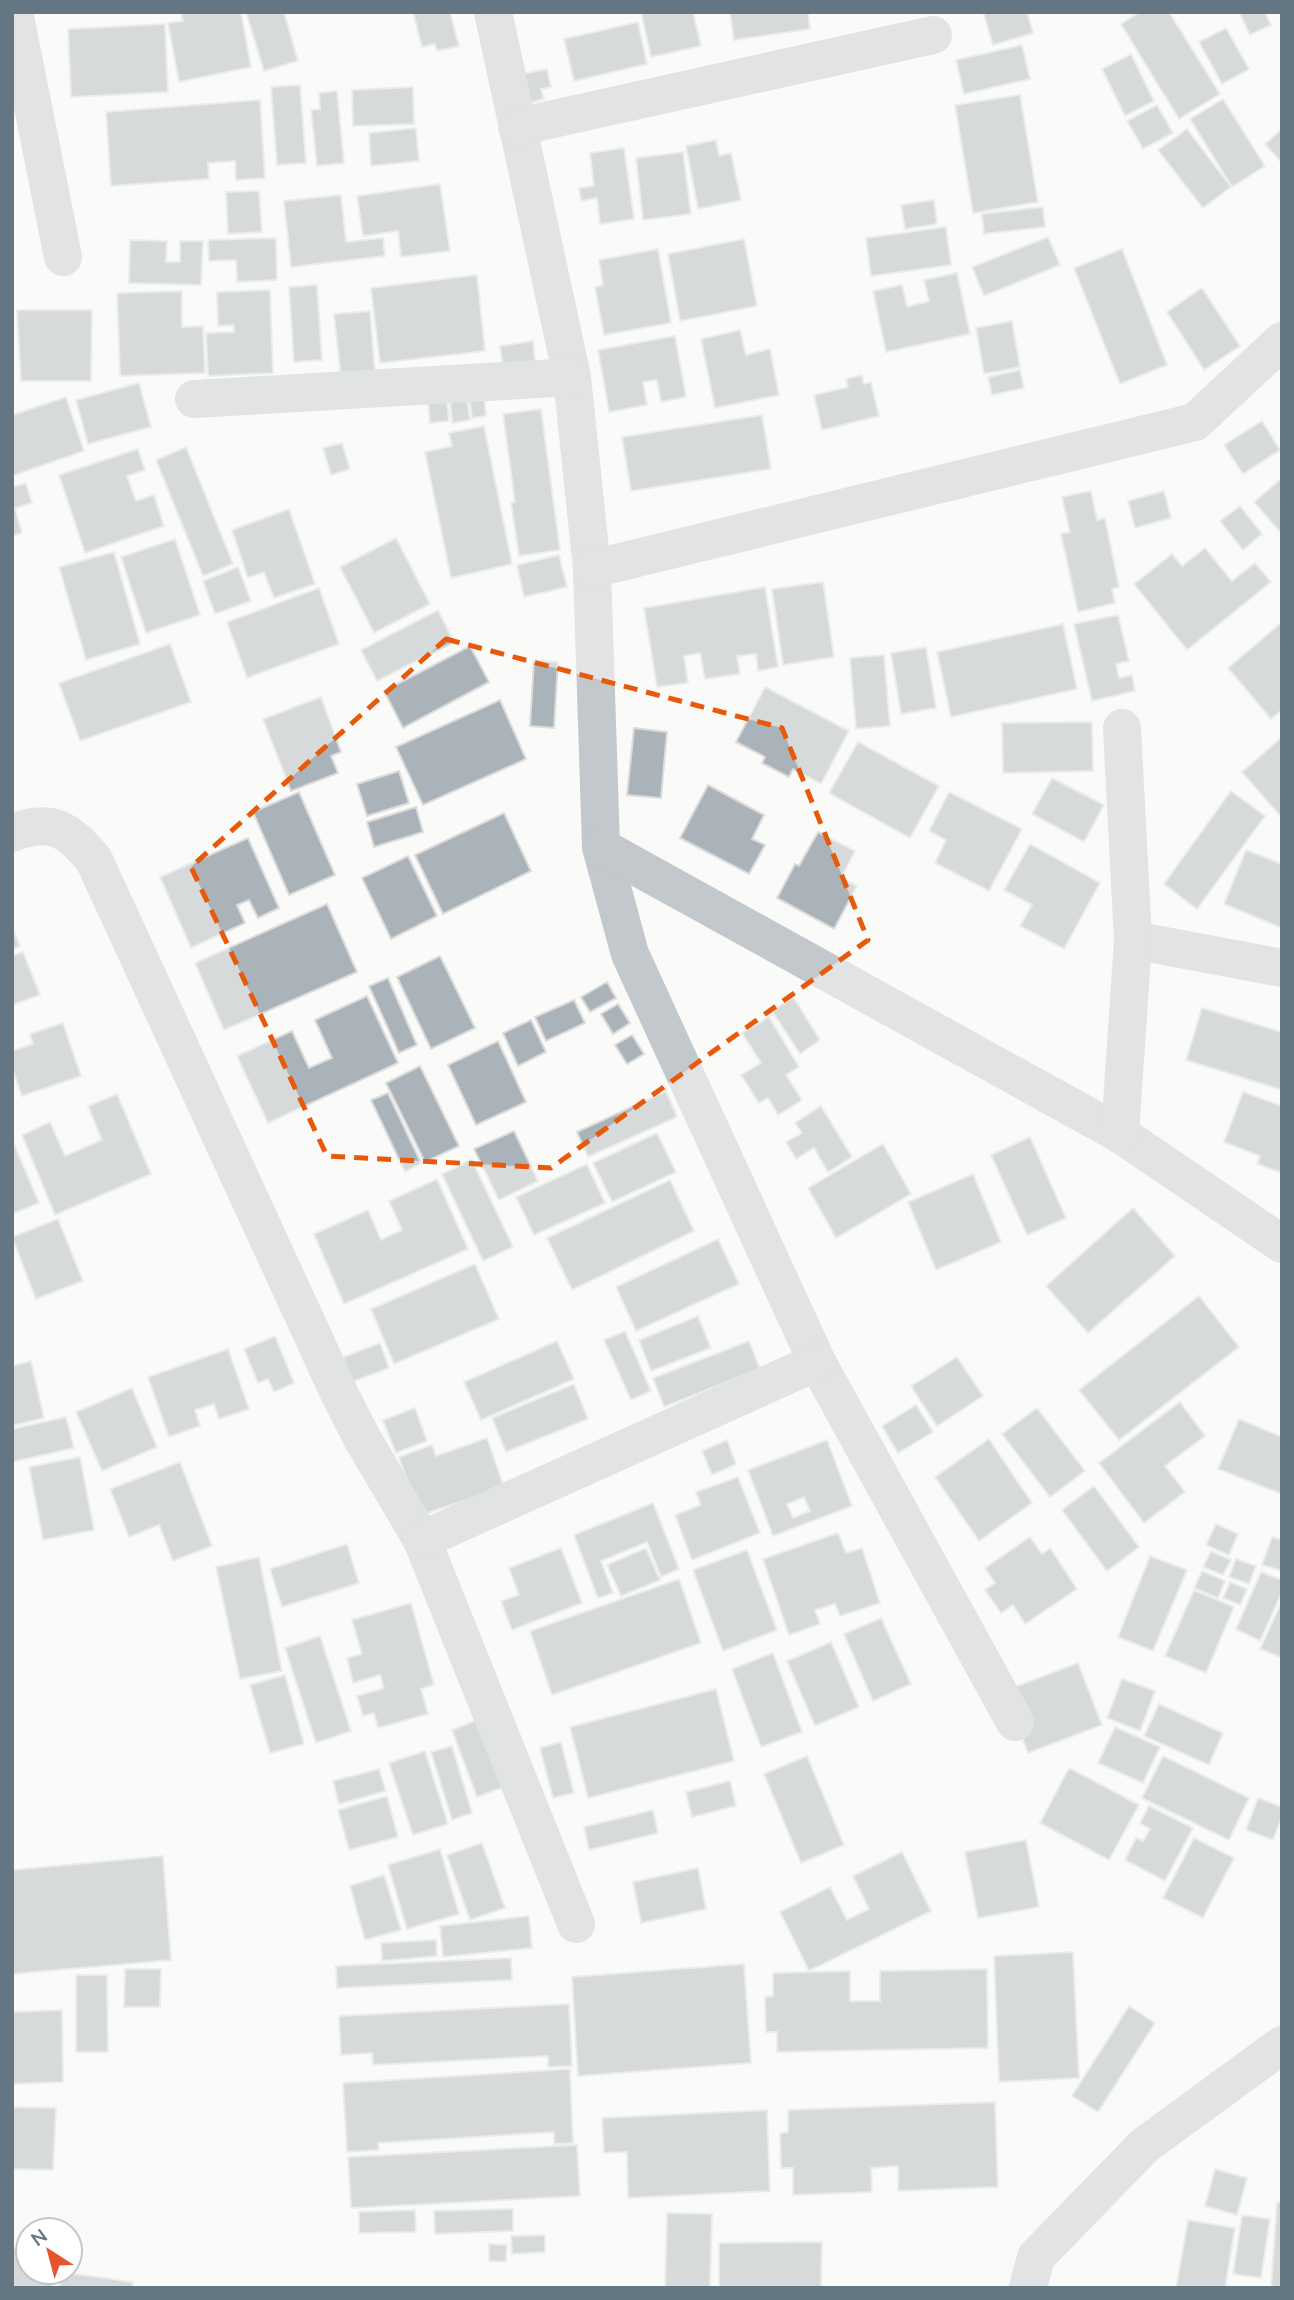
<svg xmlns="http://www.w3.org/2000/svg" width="1294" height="2300" font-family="'Nunito Sans',sans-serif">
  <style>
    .building { fill: #aab3b9; stroke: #dcdcda; stroke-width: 2; fill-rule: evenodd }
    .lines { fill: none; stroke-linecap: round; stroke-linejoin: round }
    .minor { stroke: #c3c8cc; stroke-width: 38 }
    .marked { fill: none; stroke: #e8590c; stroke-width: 5; stroke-dasharray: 14 9; stroke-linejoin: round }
  </style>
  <rect width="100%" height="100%" fill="#fafaf8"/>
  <g class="building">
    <path d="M181,12H241L251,67L179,82L168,23L183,21Z"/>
    <path d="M246,12H284L298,61L264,71Z"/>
    <path d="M413,12H450L459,46L437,51L435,44L422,47Z"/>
    <path d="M641,12H693L701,46L651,57Z"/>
    <path d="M730,12H808L810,29L734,40Z"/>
    <path d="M983,12H1027L1033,33L993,45Z"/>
    <path d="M1140,12H1169L1220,94L1179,119L1121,24Z"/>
    <path d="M1239,12H1265L1271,25L1250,35Z"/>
    <path d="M638,22L647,64L574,81L564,39Z"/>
    <path d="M165,24L168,92L71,97L68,29Z"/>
    <path d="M1226,28L1249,69L1222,84L1199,42Z"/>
    <path d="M1022,45L1030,79L964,94L956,60Z"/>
    <path d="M1131,54L1154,101L1125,116L1102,69Z"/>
    <path d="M547,69L551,87L541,89L544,99L523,104L517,75Z"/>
    <path d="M300,85L306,163L277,165L271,87Z"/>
    <path d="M413,87L414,124L353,126L352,90Z"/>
    <path d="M337,91L344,163L317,166L311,110L320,109L319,93Z"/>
    <path d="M1020,95L1038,202L973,213L955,105Z"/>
    <path d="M1223,99L1265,166L1232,187L1190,119Z"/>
    <path d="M260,100L265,178L236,180L235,161L208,163L209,179L111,186L106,112Z"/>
    <path d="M1157,105L1173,133L1143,149L1127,121Z"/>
    <path d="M416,128L419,161L371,166L369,133Z"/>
    <path d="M1187,129L1231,187L1203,208L1158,150Z"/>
    <path d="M1282,129V163L1265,144Z"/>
    <path d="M716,140L719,156L731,153L741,200L698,209L686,146Z"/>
    <path d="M624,148L634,219L600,224L597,198L581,201L579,188L594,186L590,153Z"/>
    <path d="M683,152L691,214L643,220L636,158Z"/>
    <path d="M440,184L450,251L401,257L398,231L363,236L357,196Z"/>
    <path d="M259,191L262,232L228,234L226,192Z"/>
    <path d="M341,195L346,242L383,238L385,256L291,267L284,201Z"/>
    <path d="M934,200L937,224L905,229L901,205Z"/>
    <path d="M1043,207L1045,227L984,234L982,214Z"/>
    <path d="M946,227L951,265L871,276L866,238Z"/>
    <path d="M1048,237L1060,265L984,296L972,267Z"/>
    <path d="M276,238L277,280L237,282L236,260L209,261L208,240Z"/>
    <path d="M744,239L757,306L680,321L668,254Z"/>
    <path d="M130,240L167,241L166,262H180V241H203L201,285L129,283Z"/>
    <path d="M658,249L671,323L604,335L595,287L603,285L599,260Z"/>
    <path d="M1122,249L1167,365L1120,384L1074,268Z"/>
    <path d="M957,273L970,334L886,352L873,291L902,285L907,307L929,301L924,280Z"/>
    <path d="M477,275L485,351L380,363L371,288Z"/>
    <path d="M317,285L322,360L294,362L289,287Z"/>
    <path d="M1202,288L1240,346L1204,370L1167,312Z"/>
    <path d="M270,290L273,373L208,376L206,333L234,332V325L218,326L217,292Z"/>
    <path d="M182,291V327L203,326L205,373L120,376L117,293Z"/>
    <path d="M17,310H92L91,381H21Z"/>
    <path d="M370,311L375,373L341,377L334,314Z"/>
    <path d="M1012,321L1020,367L984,374L976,328Z"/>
    <path d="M740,330L746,355L770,349L779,395L715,408L701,339Z"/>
    <path d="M675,336L686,397L661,402L657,380L643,382L647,405L609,412L598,350Z"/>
    <path d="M533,341L536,370L504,374L500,346Z"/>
    <path d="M1020,370L1024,388L992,395L988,377Z"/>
    <path d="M862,375L864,384L871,382L879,416L822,430L814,395L848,387L846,379Z"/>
    <path d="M139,383L151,427L88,444L76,400Z"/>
    <path d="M484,395L486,416L472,418L469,396Z"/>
    <path d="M66,397L84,451L12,476V415Z"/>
    <path d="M467,397L470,420L452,423L450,399Z"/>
    <path d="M447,399L449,421L430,423L428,400Z"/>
    <path d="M541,409L560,550L519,556L511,503L515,502L503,414Z"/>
    <path d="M762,415L771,469L631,491L622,437Z"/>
    <path d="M1262,421L1280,450L1243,474L1224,445Z"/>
    <path d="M484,426L512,564L451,578L425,452L452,446L449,433Z"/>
    <path d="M342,443L350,469L331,475L323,448Z"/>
    <path d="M186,447L233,564L203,576L156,460Z"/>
    <path d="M138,449L145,470L127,476L136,501L154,495L164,526L85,553L59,475Z"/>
    <path d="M1282,478V534L1254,502Z"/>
    <path d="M26,483L32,503L15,508L22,533L12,536V487Z"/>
    <path d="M1091,491L1097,520L1105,518L1119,587L1112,589L1115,603L1078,612L1061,534L1070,532L1062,497Z"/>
    <path d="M1164,491L1171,518L1135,528L1128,501Z"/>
    <path d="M1240,506L1262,534L1243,550L1220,521Z"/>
    <path d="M289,509L315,584L274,598L264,572L248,578L232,530Z"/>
    <path d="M396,538L430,604L374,633L340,567Z"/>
    <path d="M175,539L200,615L146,633L121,557Z"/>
    <path d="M1205,548L1232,581L1255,563L1271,582L1187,650L1134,584L1172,554L1182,566Z"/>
    <path d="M114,552L140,644L86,660L59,567Z"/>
    <path d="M559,555L567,587L524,597L517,565Z"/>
    <path d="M238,567L251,601L215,614L203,581Z"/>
    <path d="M823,582L834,657L783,665L772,589Z"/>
    <path d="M765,587L778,667L758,671L756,654L737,656L740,674L705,679L700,653L684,656L688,683L657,687L644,608Z"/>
    <path d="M319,588L339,644L247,678L227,622Z"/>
    <path d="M438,610L454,642L377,681L361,650Z"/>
    <path d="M1118,615L1129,661L1116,664L1119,678L1132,675L1135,691L1092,701L1074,624Z"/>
    <path d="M1282,622V710L1271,719L1228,668Z"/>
    <path d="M1063,624L1077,689L951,717L937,652Z"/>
    <path d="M170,644L191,702L80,741L59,683Z"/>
    <path d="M470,646L489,682L403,728L384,691Z"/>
    <path d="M926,647L936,708L901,714L891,653Z"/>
    <path d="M884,655L890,726L856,729L850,658Z"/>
    <path d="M534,660L558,662L554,728L530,726Z"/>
    <path d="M765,687L849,731L821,784L793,769L789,777L762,763L765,757L736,742Z"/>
    <path d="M321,697L341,752L331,756L338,773L291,791L263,719Z"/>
    <path d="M500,700L526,759L423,805L396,747Z"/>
    <path d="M1092,722L1093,771L1003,773L1002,723Z"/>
    <path d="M634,728L667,732L661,798L627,795Z"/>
    <path d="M1282,737V818L1242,772Z"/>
    <path d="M858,742L939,786L910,838L829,793Z"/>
    <path d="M399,771L409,803L367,816L357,784Z"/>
    <path d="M1052,778L1104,805L1084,842L1032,814Z"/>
    <path d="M708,785L764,815L752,839L765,845L749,874L680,838Z"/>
    <path d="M1231,791L1265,816L1197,909L1164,884Z"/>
    <path d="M299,792L335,875L289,895L253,812Z"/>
    <path d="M949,792L1022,829L989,891L935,863L946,840L929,831Z"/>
    <path d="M416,807L423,832L374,847L367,822Z"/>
    <path d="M504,813L531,871L443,914L415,855Z"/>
    <path d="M818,832L855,851L841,878L857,886L834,929L777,898L795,864L799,866Z"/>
    <path d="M248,838L279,908L258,918L249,900L237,905L245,923L191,948L160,877Z"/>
    <path d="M1030,844L1100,883L1064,949L1020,926L1032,905L1004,890Z"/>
    <path d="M1246,850L1282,864V928L1224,904Z"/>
    <path d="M408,856L437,916L391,939L362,878Z"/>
    <path d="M327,904L357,972L224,1030L195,963Z"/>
    <path d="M12,927L20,946L12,949Z"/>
    <path d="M23,952L40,995L12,1005V956Z"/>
    <path d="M440,956L475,1028L431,1049L397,977Z"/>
    <path d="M388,978L417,1045L399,1053L369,986Z"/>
    <path d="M607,982L616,998L590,1012L581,997Z"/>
    <path d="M367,996L398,1063L268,1123L237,1056L292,1031L309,1068L332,1058L315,1020Z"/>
    <path d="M793,997L820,1040L800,1054L772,1011Z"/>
    <path d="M574,1000L585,1023L546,1041L535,1017Z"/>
    <path d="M618,1004L630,1023L613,1034L601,1014Z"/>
    <path d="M1202,1008L1282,1032V1090L1186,1060Z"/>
    <path d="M769,1017L799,1067L786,1075L802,1100L778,1115L768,1098L759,1103L741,1075L761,1063L742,1033Z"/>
    <path d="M531,1020L546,1052L518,1066L503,1033Z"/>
    <path d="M63,1023L81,1076L22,1096L12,1068V1051L33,1044L30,1034Z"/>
    <path d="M632,1035L644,1054L627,1064L615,1045Z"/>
    <path d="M498,1041L526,1102L476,1125L448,1065Z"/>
    <path d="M420,1066L459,1146L425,1162L386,1083Z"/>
    <path d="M666,1091L677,1117L588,1157L577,1132Z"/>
    <path d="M1243,1092L1282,1106V1173L1257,1164L1260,1156L1224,1142Z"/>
    <path d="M388,1093L421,1163L405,1172L371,1100Z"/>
    <path d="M117,1094L151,1174L55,1215L22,1135L50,1122L65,1156L102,1140L88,1106Z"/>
    <path d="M821,1106L852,1157L828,1172L814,1148L796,1159L786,1142L802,1133L795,1123Z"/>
    <path d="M514,1131L538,1181L499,1200L474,1149Z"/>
    <path d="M657,1133L676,1172L612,1202L593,1163Z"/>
    <path d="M1030,1137L1066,1218L1027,1235L991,1155Z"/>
    <path d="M12,1139L39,1203L12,1214Z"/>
    <path d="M883,1144L911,1194L836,1238L808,1188Z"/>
    <path d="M472,1160L513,1247L483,1261L442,1174Z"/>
    <path d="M587,1164L605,1203L534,1235L516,1197Z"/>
    <path d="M973,1174L1001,1242L936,1270L908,1202Z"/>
    <path d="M437,1179L468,1249L344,1304L314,1234L368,1210L381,1240L402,1230L389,1201Z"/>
    <path d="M670,1180L694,1231L572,1290L547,1238Z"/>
    <path d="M1133,1208L1175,1256L1088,1333L1046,1286Z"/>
    <path d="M58,1219L83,1281L36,1299L12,1237Z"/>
    <path d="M718,1239L739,1284L636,1331L616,1287Z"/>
    <path d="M475,1264L499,1319L394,1364L371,1309Z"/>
    <path d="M1199,1296L1239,1347L1119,1440L1079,1390Z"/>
    <path d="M698,1316L711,1348L651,1371L639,1340Z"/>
    <path d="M625,1331L651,1391L631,1400L604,1340Z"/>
    <path d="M275,1336L294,1383L274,1392L268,1379L258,1383L244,1349Z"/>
    <path d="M557,1341L574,1379L481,1420L464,1382Z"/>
    <path d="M749,1341L760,1369L664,1407L653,1378Z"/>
    <path d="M380,1343L389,1368L352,1382L343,1357Z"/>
    <path d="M228,1349L249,1409L219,1419L214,1404L195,1410L200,1426L169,1437L148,1377Z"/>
    <path d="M957,1357L983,1396L937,1426L911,1386Z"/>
    <path d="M31,1361L44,1418L12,1426V1366Z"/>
    <path d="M574,1384L588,1419L506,1452L492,1418Z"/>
    <path d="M132,1388L157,1447L102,1471L76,1412Z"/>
    <path d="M1180,1402L1205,1436L1165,1466L1185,1492L1144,1523L1099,1463Z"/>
    <path d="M916,1405L933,1432L898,1453L882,1426Z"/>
    <path d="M415,1408L427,1441L396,1453L383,1420Z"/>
    <path d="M1037,1408L1085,1471L1050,1497L1002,1434Z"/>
    <path d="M66,1417L74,1448L12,1462V1429Z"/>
    <path d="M1239,1419L1282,1437V1494L1218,1469Z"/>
    <path d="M487,1438L504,1487L419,1516L399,1457L432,1445L436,1456Z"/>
    <path d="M989,1439L1032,1503L979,1541L935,1477Z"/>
    <path d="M727,1440L736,1464L712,1475L702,1451Z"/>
    <path d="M827,1440L852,1506L773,1536L748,1470ZM804,1497L810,1511L793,1518L787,1504Z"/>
    <path d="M80,1457L94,1530L43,1540L29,1467Z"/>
    <path d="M180,1462L212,1546L173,1561L159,1525L129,1537L110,1489Z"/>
    <path d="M738,1477L760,1533L692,1560L675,1515L701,1505L696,1492Z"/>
    <path d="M1094,1486L1139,1547L1107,1571L1062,1510Z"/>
    <path d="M653,1503L679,1569L661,1577L647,1542L601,1561L613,1593L598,1598L574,1535Z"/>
    <path d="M1216,1524L1238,1534L1229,1555L1206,1545Z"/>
    <path d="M838,1533L846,1553L862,1548L880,1603L840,1616L835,1604L815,1610L820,1624L789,1635L763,1559Z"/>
    <path d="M1030,1537L1042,1554L1050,1548L1077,1589L1025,1624L1013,1605L1001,1613L985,1590L995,1583L985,1568Z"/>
    <path d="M1272,1537L1282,1540V1571L1262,1565Z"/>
    <path d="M347,1544L359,1583L282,1607L270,1569Z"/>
    <path d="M561,1548L582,1603L512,1630L501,1601L519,1595L509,1568Z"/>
    <path d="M646,1548L660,1580L621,1596L607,1565Z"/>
    <path d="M747,1550L777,1630L723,1651L693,1570Z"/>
    <path d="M1211,1551L1231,1560L1223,1575L1203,1567Z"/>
    <path d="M1150,1556L1187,1570L1153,1651L1118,1637Z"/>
    <path d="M259,1557L282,1671L240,1679L216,1567Z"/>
    <path d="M1236,1559L1256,1566L1249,1584L1229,1577Z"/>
    <path d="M1202,1571L1225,1581L1218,1598L1194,1588Z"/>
    <path d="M1261,1572L1282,1580V1592L1260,1641L1236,1629Z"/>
    <path d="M679,1579L701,1643L552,1695L530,1631Z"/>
    <path d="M1230,1582L1247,1589L1240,1605L1223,1598Z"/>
    <path d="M1194,1590L1234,1607L1206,1673L1165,1656Z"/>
    <path d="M1282,1601V1653L1280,1657L1260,1649Z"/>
    <path d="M411,1603L434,1685L421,1689L428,1714L378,1728L374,1713L363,1716L357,1696L384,1688L380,1675L353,1683L347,1658L362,1654L352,1620Z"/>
    <path d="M881,1618L911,1684L873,1701L844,1634Z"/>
    <path d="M320,1636L351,1731L316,1743L285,1648Z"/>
    <path d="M831,1642L859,1707L815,1726L787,1661Z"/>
    <path d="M773,1653L802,1732L761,1747L732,1669Z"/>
    <path d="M1078,1663L1102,1725L1028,1753L1004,1691Z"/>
    <path d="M285,1675L304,1744L270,1753L250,1685Z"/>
    <path d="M1122,1679L1155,1691L1140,1731L1107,1718Z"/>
    <path d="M716,1689L734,1761L588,1798L570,1727Z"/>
    <path d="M1159,1704L1223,1733L1209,1765L1144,1736Z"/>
    <path d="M479,1719L504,1787L477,1797L452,1730Z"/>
    <path d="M1115,1727L1160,1747L1143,1783L1098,1763Z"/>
    <path d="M561,1742L574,1793L553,1798L540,1748Z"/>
    <path d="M452,1746L472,1813L452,1820L431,1752Z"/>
    <path d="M425,1751L448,1824L413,1835L389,1763Z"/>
    <path d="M807,1756L844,1845L801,1863L764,1774Z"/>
    <path d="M1163,1756L1249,1798L1229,1840L1142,1798Z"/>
    <path d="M1069,1768L1139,1805L1109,1860L1040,1823Z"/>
    <path d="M379,1769L386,1791L339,1804L333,1781Z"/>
    <path d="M730,1781L736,1806L692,1817L686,1792Z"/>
    <path d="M387,1796L398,1837L349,1850L338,1810Z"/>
    <path d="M1258,1798L1282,1807V1817L1273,1840L1246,1830Z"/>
    <path d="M1149,1806L1193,1828L1165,1881L1125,1860L1136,1838L1143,1841L1150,1829L1140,1823Z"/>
    <path d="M653,1810L658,1833L589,1850L584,1827Z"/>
    <path d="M1194,1838L1234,1858L1203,1918L1163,1898Z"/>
    <path d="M1026,1840L1039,1907L978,1918L965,1852Z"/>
    <path d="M482,1843L505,1908L470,1920L447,1855Z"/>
    <path d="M440,1849L459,1914L407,1929L388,1865Z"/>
    <path d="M902,1852L931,1911L809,1971L780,1912L830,1887L847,1920L869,1909L853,1876Z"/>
    <path d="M163,1856L171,1960L12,1974V1870Z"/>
    <path d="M698,1868L706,1909L641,1923L633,1882Z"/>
    <path d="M384,1875L401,1930L365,1940L350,1886Z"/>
    <path d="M529,1916L532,1948L443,1957L440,1926Z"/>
    <path d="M436,1940L437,1956L382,1961L381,1943Z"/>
    <path d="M1073,1952L1079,2078L999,2082L994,1956Z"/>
    <path d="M511,1958L512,1980L337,1988L336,1966Z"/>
    <path d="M744,1964L751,2063L578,2076L572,1977Z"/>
    <path d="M125,1969H161L160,2007H124Z"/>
    <path d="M987,1969L988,2048L777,2052V2032H766L765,1997L773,1996V1973L850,1971V2001H880V1971Z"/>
    <path d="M76,1975H107L108,2052H76Z"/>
    <path d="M569,2004L572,2066L548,2067V2056L373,2065L372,2053L341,2055L339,2016Z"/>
    <path d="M1129,2006L1155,2023L1098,2112L1072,2096Z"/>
    <path d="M62,2010L63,2082L12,2084V2012Z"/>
    <path d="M570,2069L573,2143L554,2144V2132L378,2143L379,2150L347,2152L343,2083Z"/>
    <path d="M995,2102L998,2187L898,2191V2166L871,2168L872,2192L793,2195V2168H781L780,2133L788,2132V2110Z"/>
    <path d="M12,2107L56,2108L53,2170L12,2169Z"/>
    <path d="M767,2110L770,2191L628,2198L627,2152L604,2153L602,2118Z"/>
    <path d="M577,2145L580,2196L351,2208L348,2157Z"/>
    <path d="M1215,2169L1247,2178L1237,2215L1205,2206Z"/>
    <path d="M1277,2202H1282V2288H1271Z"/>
    <path d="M513,2209V2231L435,2234L434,2211Z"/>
    <path d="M415,2210L416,2232L359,2233V2212Z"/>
    <path d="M667,2213L712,2214L710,2288H665Z"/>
    <path d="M1242,2215L1270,2219L1261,2278L1233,2274Z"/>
    <path d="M1188,2220L1235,2228L1225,2288H1176Z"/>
    <path d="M545,2235V2252L512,2254L511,2236Z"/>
    <path d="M822,2242L821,2288H719V2243Z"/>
    <path d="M489,2244L507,2245L506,2262L489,2261Z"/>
    <path d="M12,2248L28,2250V2272H54L52,2288H12Z"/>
    <path d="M62,2272L133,2282L132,2288H59Z"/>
  </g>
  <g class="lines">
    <g class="minor">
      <path d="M14,12L63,257"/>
      <path d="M493,12L572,377L592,569L601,847L630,954L817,1362L1015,1722"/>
      <path d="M517,127L933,35"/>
      <path d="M194,399L572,377"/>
      <path d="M592,569L1195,422L1282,341"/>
      <path d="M12,833C52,817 69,830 94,860L339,1393L363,1440L422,1540L576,1924"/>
      <path d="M601,847L1120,1134L1282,1244"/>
      <path d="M1133,940L1282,968"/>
      <path d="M1120,1134L1133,940L1122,728"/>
      <path d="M422,1540L817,1362"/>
      <path d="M1028,2288L1036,2257L1145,2145L1282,2045"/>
    </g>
  </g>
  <path d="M0 0H1294V2300H0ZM446,639L782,728L868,940L551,1168L327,1156L191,867Z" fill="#fafaf8" fill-opacity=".55" fill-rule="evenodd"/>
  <path class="marked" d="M446,639L782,728L868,940L551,1168L327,1156L191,867Z"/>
  <rect width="1294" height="2300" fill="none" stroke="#657683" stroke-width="28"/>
  <g transform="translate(49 2251) rotate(324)"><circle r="33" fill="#ffffff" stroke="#c1c8cd" stroke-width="2"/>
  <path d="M0-5L12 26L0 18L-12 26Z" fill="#e4572e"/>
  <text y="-10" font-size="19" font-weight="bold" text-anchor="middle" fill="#657683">N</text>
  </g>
</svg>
